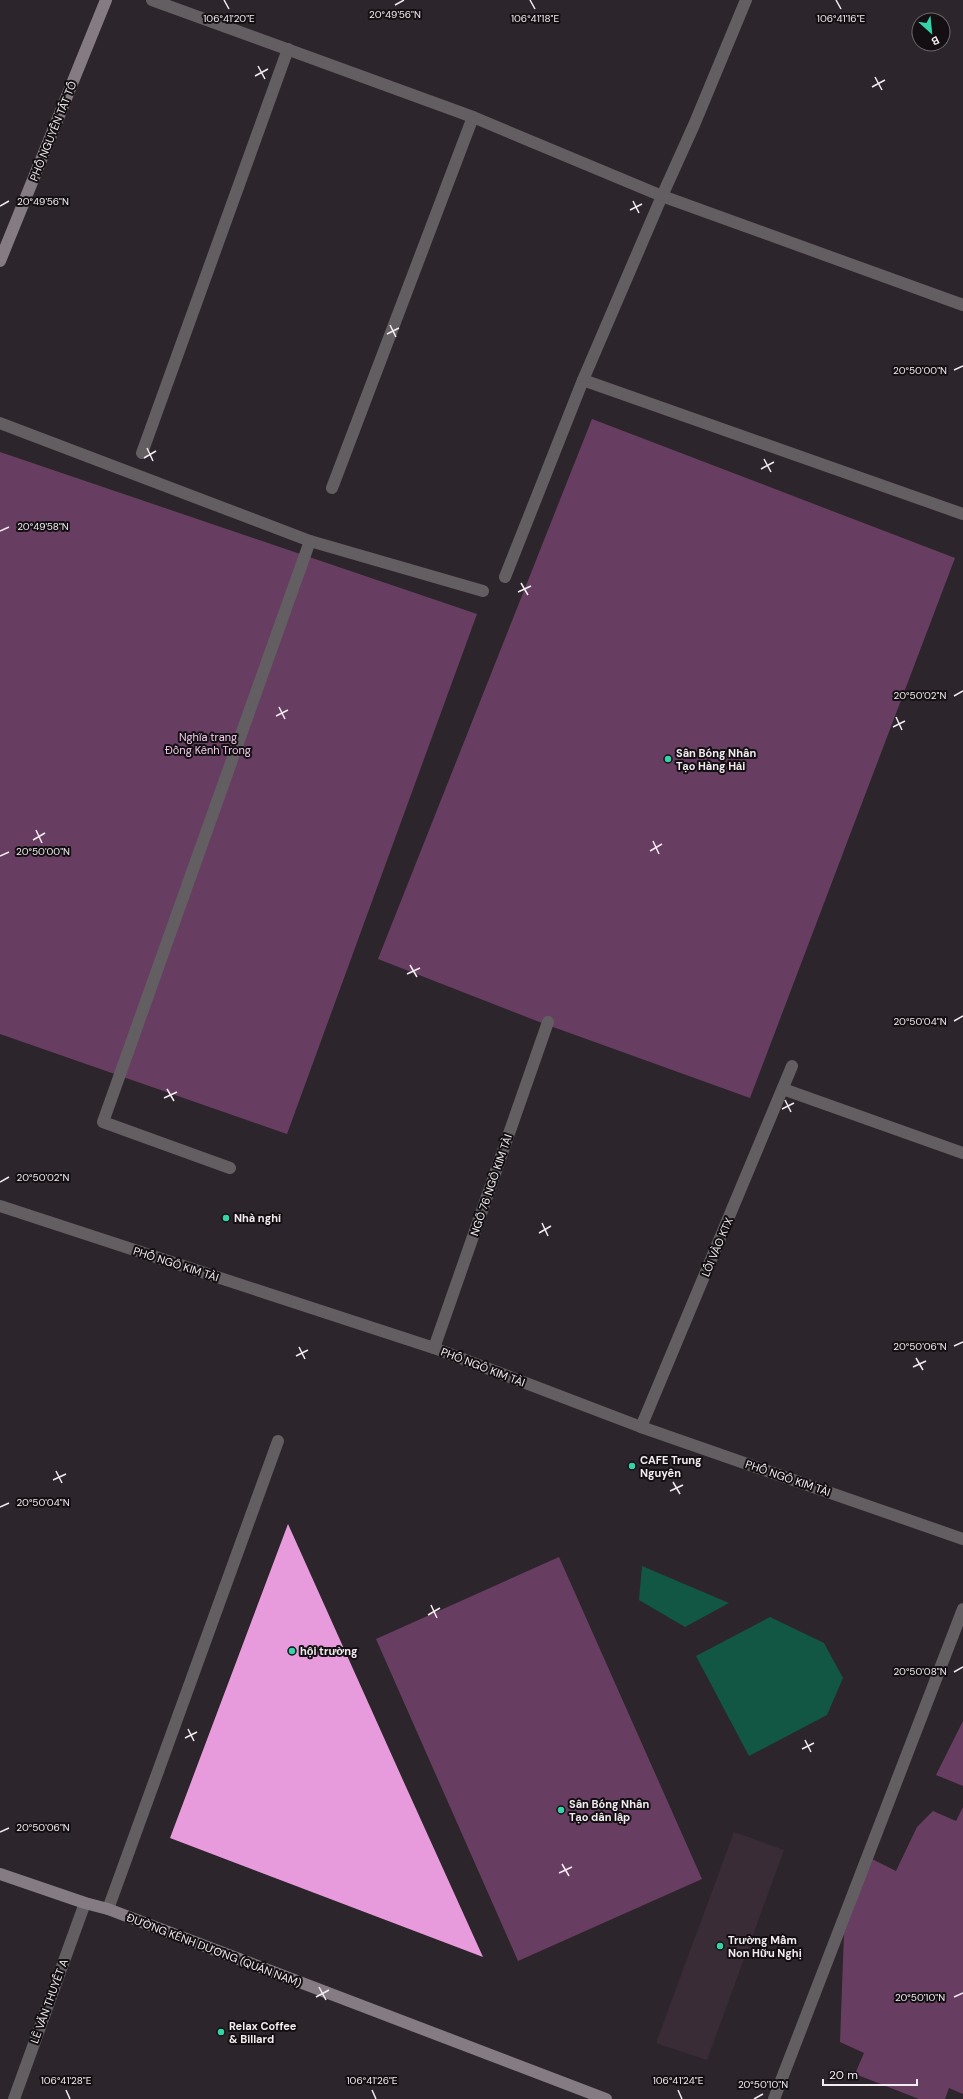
<svg xmlns="http://www.w3.org/2000/svg" width="963" height="2099" font-family="'DM Sans',sans-serif">
  <style>
    .built { fill: #392c37 }
    .green { fill: #673e61 }
    .water { fill: #115743 }
    .building { fill: #e89bdc }
    .lines { fill: none; stroke-linecap: round; stroke-linejoin: round }
    .lane { stroke: #635e62; stroke-width: 12 }
    .street { stroke: #635e62; stroke-width: 12 }
    .secondary { stroke: #847c82; stroke-width: 12 }
    .ticks { fill: none; stroke: #f2ecf1; stroke-width: 1.5 }
    .poi-dot { fill: #34d4a8; stroke: #130f12; stroke-width: 1.5 }
    .labels { text-anchor: middle; dominant-baseline: central; stroke-width: 4; stroke-linejoin: round; paint-order: stroke }
    .street-label { font-size: 11px; fill: #f2ecf1; stroke: #130f12 }
    .park-label { font-size: 11px; fill: #f4cced; stroke: #130f12 }
    .poi-label { font-size: 11px; font-weight: bold; fill: #f2ecf1; stroke: #130f12; text-anchor: start }
    .ticks-label { font-size: 10px; text-anchor: middle; fill: #f2ecf1; stroke: #130f12; stroke-width: 4; stroke-linejoin: round; paint-order: stroke }
  </style>
  <rect width="100%" height="100%" fill="#2d252c"/>
  <path class="built" d="M734,1832L784,1850L707,2060L656,2043Z"/>
  <g class="green">
    <path d="M592,419L955,558L750,1098L542,1023L378,959Z"/>
    <path d="M0,452L477,614L287,1134L0,1034Z"/>
    <path d="M559,1557L702,1879L518,1961L376,1639Z"/>
    <path d="M963,1721V1786L936,1775Z"/>
    <path d="M963,1807V2094L949,2088L945,2099H919L855,2074L864,2053L840,2042L844,1934L872,1859L896,1871L917,1827L933,1811L956,1821Z"/>
  </g>
  <g class="water">
    <path d="M642,1566L729,1603L685,1627L639,1600Z"/>
    <path d="M770,1617L824,1643L843,1678L827,1715L749,1756L696,1656Z"/>
  </g>
  <path class="building" d="M288,1524L402,1778L483,1957L170,1838Z"/>
  <g class="lines">
    <g class="lane">
      <path d="M583,380L963,514"/>
      <path d="M0,423L310,541L483,591"/>
      <path d="M142,453L288,49"/>
      <path d="M332,488L473,117"/>
      <path d="M505,577L583,380L662,196L694,125L746,0"/>
      <path d="M783,1089L963,1153"/>
      <path d="M230,1168L103,1122L310,541"/>
      <path d="M434,1348L548,1022"/>
      <path d="M641,1427L792,1066"/>
      <path d="M108,1909L278,1441"/>
      <path d="M14,2099L85,1903"/>
    </g>
    <g class="street">
      <path d="M152,0L473,117L662,196L963,305"/>
      <path d="M0,1206L434,1348L641,1427L963,1539"/>
      <path d="M774,2099L963,1609"/>
    </g>
    <g class="secondary">
      <path d="M0,261L106,0"/>
      <path d="M0,1874L85,1903L108,1909L606,2099"/>
    </g>
  </g>
  <path class="ticks" d="M224,0L229,9M530,0L535,9M836,0L841,9M395,5L404,0M258,66L265,79M255,76L268,69M875,77L882,90M872,87L885,80M633,201L639,213M0,206L9,201M630,210L642,204M390,325L396,337M387,334L399,328M954,370L963,366M147,448L153,461M144,458L156,451M764,459L771,472M761,469L774,462M0,531L9,527M521,583L528,595M518,592L531,586M954,696L963,691M279,707L285,719M276,716L288,710M896,717L902,730M893,727L905,721M36,830L42,843M33,840L45,833M653,841L659,854M650,851L662,844M0,856L9,852M410,965L417,977M407,974L420,968M954,1021L963,1016M167,1089L174,1101M164,1098L177,1092M785,1100L791,1112M782,1109L794,1103M0,1182L9,1177M542,1223L548,1236M539,1233L551,1226M954,1346L963,1342M299,1347L305,1359M296,1356L308,1350M916,1358L923,1370M913,1367L926,1361M56,1471L62,1483M53,1480L66,1474M673,1482L680,1494M670,1491L683,1485M0,1507L9,1503M431,1605L437,1618M428,1615L440,1608M954,1672L963,1667M188,1729L194,1741M185,1738L197,1732M805,1740L811,1752M802,1749L814,1743M0,1832L9,1828M562,1864L569,1876M559,1873L572,1867M319,1987L326,2000M316,1997L329,1990M954,1997L963,1993M66,2090L70,2099M372,2090L376,2099M678,2090L682,2099M754,2099L763,2094"/>
  <g class="poi-dot">
    <circle cx="668" cy="759" r="4"/>
    <circle cx="226" cy="1218" r="4"/>
    <circle cx="632" cy="1466" r="4"/>
    <circle cx="292" cy="1651" r="4"/>
    <circle cx="561" cy="1810" r="4"/>
    <circle cx="720" cy="1946" r="4"/>
    <circle cx="221" cy="2032" r="4"/>
  </g>
  <g class="labels">
    <g class="street-label">
      <text transform="translate(53 131) rotate(-68)">PHỐ NGUYỄN TẤT TỐ</text>
      <text transform="translate(491 1185) rotate(-71)">NGÕ 76 NGÔ KIM TÀI</text>
      <text transform="translate(717 1247) rotate(-67)">LỐI VÀO KTX</text>
      <text transform="translate(176 1264) rotate(18)">PHỐ NGÔ KIM TÀI</text>
      <text transform="translate(483 1367) rotate(21)">PHỐ NGÔ KIM TÀI</text>
      <text transform="translate(788 1478) rotate(19)">PHỐ NGÔ KIM TÀI</text>
      <text transform="translate(214 1950) rotate(21)">ĐƯỜNG KÊNH DƯƠNG (QUÁN NAM)</text>
      <text transform="translate(49 2001) rotate(-70)">LÊ VĂN THUYẾT A</text>
    </g>
    <g class="park-label">
      <text x="208" y="737">Nghĩa trang<tspan x="208" dy="13">Đồng Kênh Trong</tspan></text>
    </g>
    <g class="poi-label">
      <text x="676" y="753">Sân Bóng Nhân<tspan x="676" dy="13">Tạo Hàng Hải</tspan></text>
      <text x="234" y="1218">Nhà nghỉ</text>
      <text x="640" y="1460">CAFE Trung<tspan x="640" dy="13">Nguyên</tspan></text>
      <text x="300" y="1651">hội trường</text>
      <text x="569" y="1804">Sân Bóng Nhân<tspan x="569" dy="13">Tạo dân lập</tspan></text>
      <text x="728" y="1940">Trường Mầm<tspan x="728" dy="13">Non Hữu Nghị</tspan></text>
      <text x="229" y="2026">Relax Coffee<tspan x="229" dy="13">&amp; Billard</tspan></text>
    </g>
  </g>
  <g class="ticks-label">
    <text x="395" y="18">20°49'56"N</text>
    <text x="229" y="22">106°41'20"E</text>
    <text x="535" y="22">106°41'18"E</text>
    <text x="841" y="22">106°41'16"E</text>
    <text x="43" y="205">20°49'56"N</text>
    <text x="920" y="374">20°50'00"N</text>
    <text x="43" y="530">20°49'58"N</text>
    <text x="920" y="699">20°50'02"N</text>
    <text x="43" y="855">20°50'00"N</text>
    <text x="920" y="1025">20°50'04"N</text>
    <text x="43" y="1181">20°50'02"N</text>
    <text x="920" y="1350">20°50'06"N</text>
    <text x="43" y="1506">20°50'04"N</text>
    <text x="920" y="1675">20°50'08"N</text>
    <text x="43" y="1831">20°50'06"N</text>
    <text x="920" y="2001">20°50'10"N</text>
    <text x="66" y="2084">106°41'28"E</text>
    <text x="372" y="2084">106°41'26"E</text>
    <text x="678" y="2084">106°41'24"E</text>
    <text x="763" y="2088">20°50'10"N</text>
  </g>
  <g transform="translate(931 32) rotate(153)"><circle r="19" fill="#130f12" stroke="#6c676b"/>
  <path d="M0-3L7 15L0 10L-7 15Z" fill="#34d4a8"/>
  <text y="-6" font-size="11" font-weight="bold" text-anchor="middle" fill="#f2ecf1">B</text>
  </g>
  <path d="M823 2079v6h94v-6" fill="none" stroke="#f2ecf1" stroke-width="2"/>
  <text x="829" y="2079" font-size="12" fill="#f2ecf1" stroke="#130f12" stroke-width="3" paint-order="stroke">20 m</text>
</svg>
